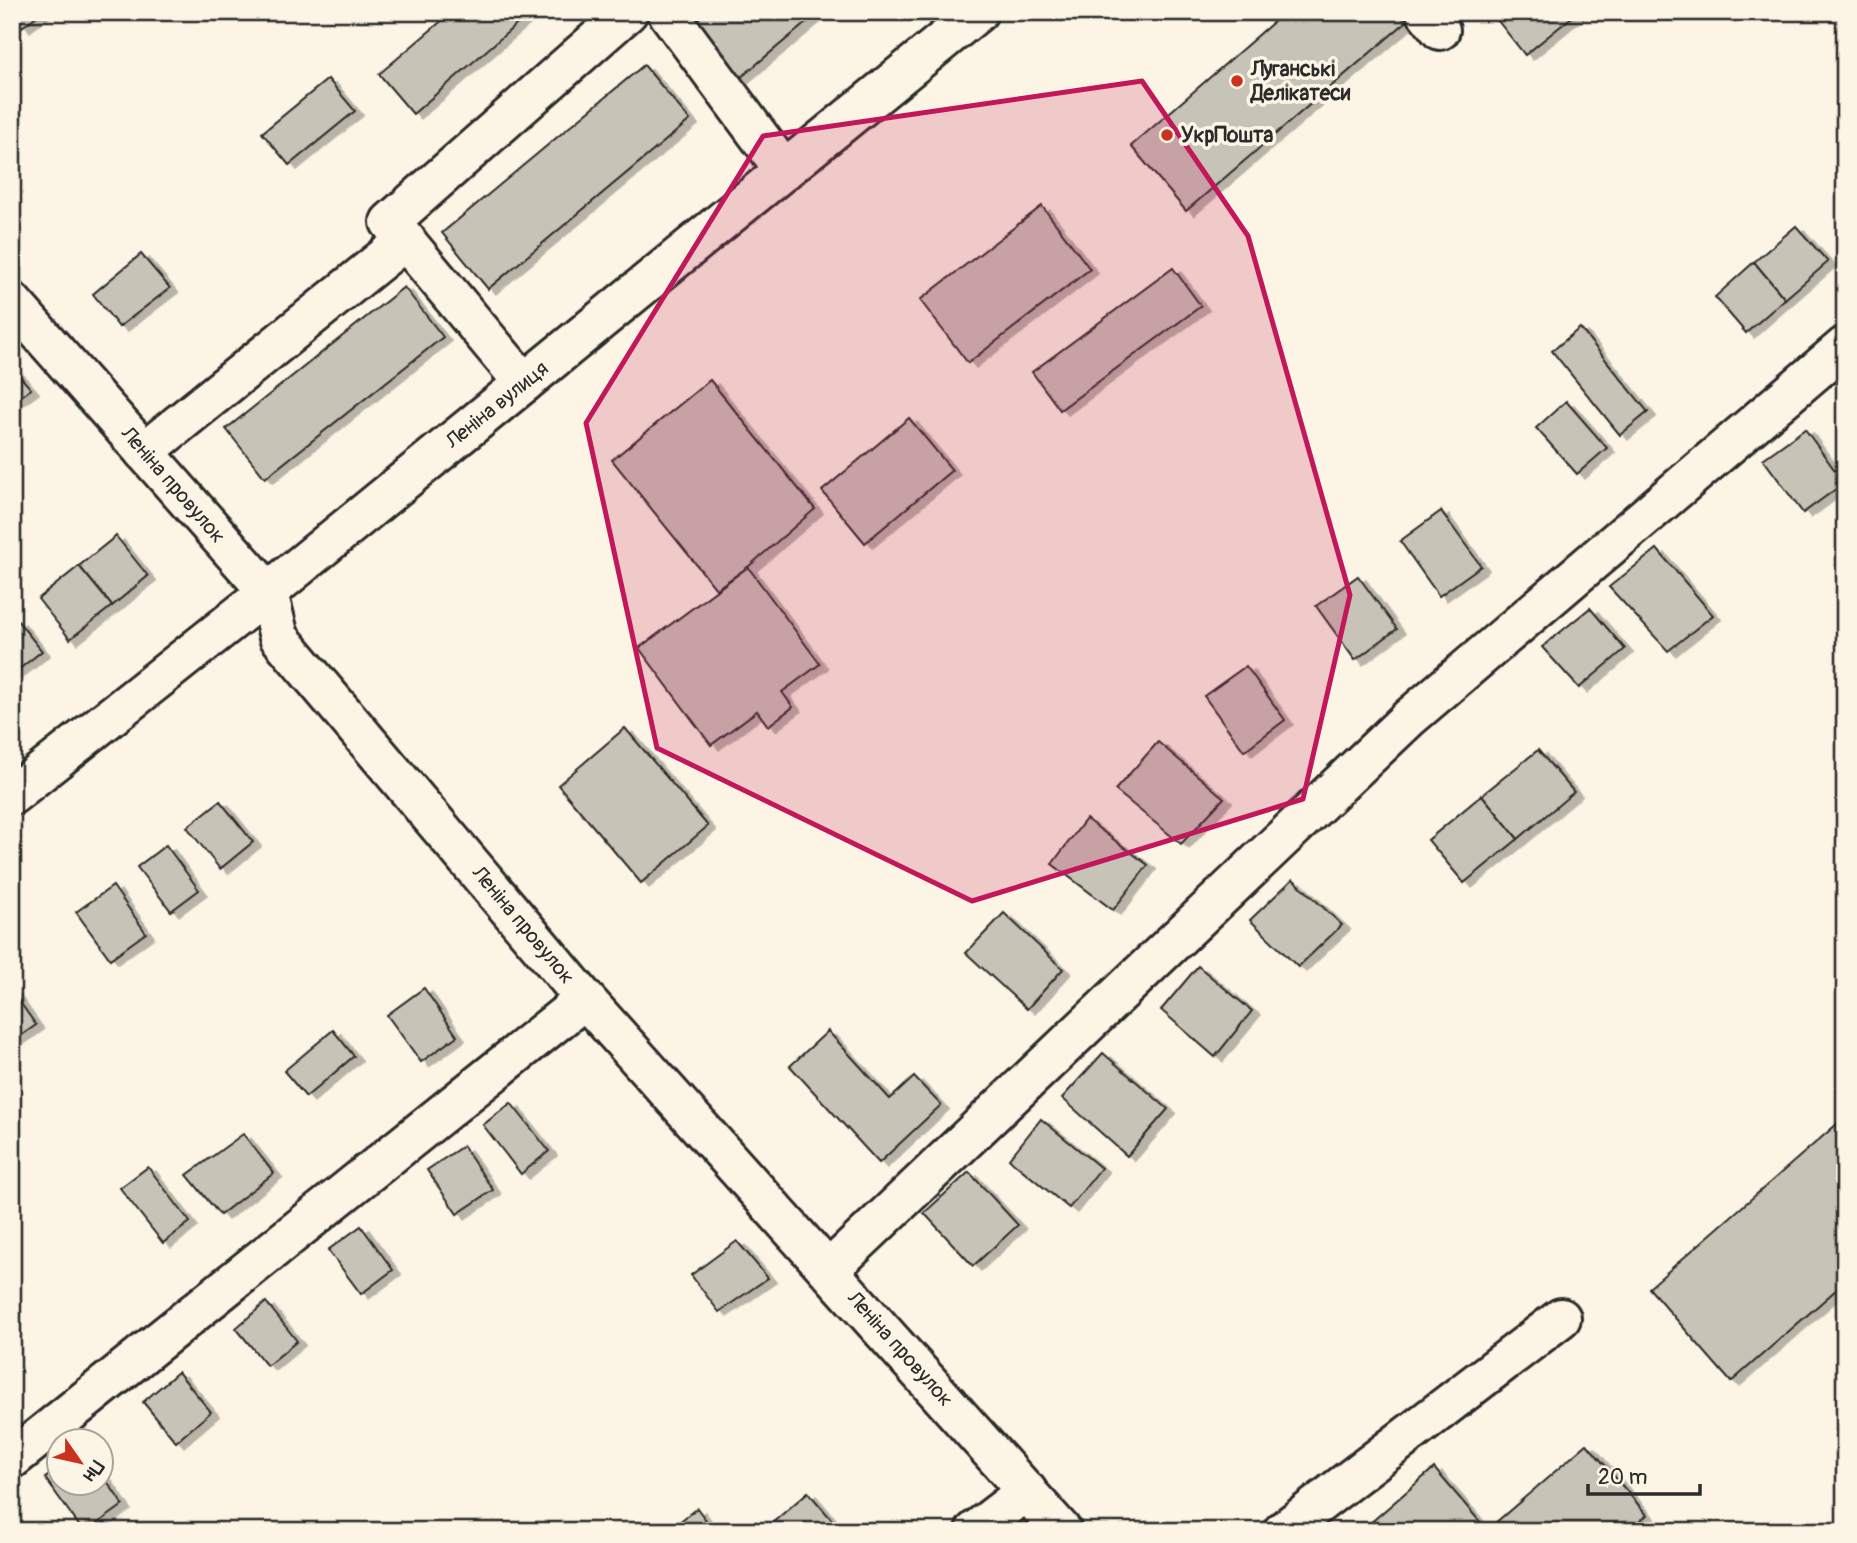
<svg xmlns="http://www.w3.org/2000/svg" width="1857" height="1543" font-family="Pangolin,sans-serif">
  <style>
    .building { fill: #c8c3b7; stroke: #2b2b2b; stroke-width: 2; filter: url(#shadow) }
    .lines { fill: none; stroke-linecap: round; stroke-linejoin: round }
    .minor-casing { stroke: #2b2b2b; stroke-width: 44 }
    .minor { stroke: #fcf5e5; stroke-width: 38 }
    .marked { fill: #c2185b; fill-opacity: 0.2; stroke: #c2185b; stroke-width: 5; stroke-linejoin: round }
    .poi-dot { fill: #c8321e; stroke: #fcf5e5; stroke-width: 2.5 }
    .labels { text-anchor: middle; dominant-baseline: central; stroke-width: 7; stroke-linejoin: round; paint-order: stroke }
    .poi-label { font-size: 21px; font-weight: bold; fill: #2b2b2b; stroke: #fcf5e5; text-anchor: start }
    .street-label { font-size: 21px; fill: #2b2b2b; stroke: #fcf5e5 }
  </style>
  <defs>
    <filter id="shadow"><feDropShadow dx="8" dy="4.5" stdDeviation="0" flood-color="#0004"/></filter>
  </defs>
  <rect width="100%" height="100%" fill="#fcf5e5"/>
  <filter id="ink" filterUnits="userSpaceOnUse"><feTurbulence type="fractalNoise" baseFrequency=".0143" numOctaves="2"/><feDisplacementMap in="SourceGraphic" scale="14" xChannelSelector="R" yChannelSelector="G"/><feConvolveMatrix kernelMatrix="1 2 1 2 8 2 1 2 1" color-interpolation-filters="sRGB"/></filter>
  <g filter="url(#ink)">
    <g class="building">
      <path d="M12,12H42L22,27Z"/>
      <path d="M452,12H531L413,114L379,74Z"/>
      <path d="M706,12H819L740,78L693,23Z"/>
      <path d="M1285,12H1398L1406,22L1186,211L1131,146Z"/>
      <path d="M1491,12H1578L1525,55Z"/>
      <path d="M644,65L690,120L488,289L442,233Z"/>
      <path d="M328,79L355,111L289,165L262,133Z"/>
      <path d="M1042,206L1090,269L968,363L920,300Z"/>
      <path d="M1796,226L1828,262L1785,299L1754,262Z"/>
      <path d="M141,254L170,288L119,327L93,294Z"/>
      <path d="M1754,262L1785,299L1746,333L1715,297Z"/>
      <path d="M1173,268L1201,306L1060,410L1032,372Z"/>
      <path d="M404,287L443,337L265,478L226,429Z"/>
      <path d="M1580,328L1648,412L1620,435L1552,351Z"/>
      <path d="M12,367L31,389L12,403Z"/>
      <path d="M710,380L815,509L748,567L716,589L612,460Z"/>
      <path d="M1566,401L1607,448L1577,474L1536,428Z"/>
      <path d="M909,418L952,470L865,543L822,491Z"/>
      <path d="M1805,429L1844,483L1803,513L1763,459Z"/>
      <path d="M1441,511L1481,566L1439,596L1400,541Z"/>
      <path d="M116,536L148,576L112,606L79,566Z"/>
      <path d="M1657,549L1713,615L1668,651L1609,587Z"/>
      <path d="M79,566L112,606L70,639L38,599Z"/>
      <path d="M748,567L820,664L782,692L793,707L768,726L757,711L711,745L639,648Z"/>
      <path d="M1358,576L1397,629L1355,660L1316,606Z"/>
      <path d="M1590,608L1625,649L1579,688L1542,647Z"/>
      <path d="M17,620L42,651L13,674L12,624Z"/>
      <path d="M1246,666L1285,720L1244,751L1204,696Z"/>
      <path d="M625,728L708,826L641,883L558,785Z"/>
      <path d="M1158,742L1224,798L1181,844L1115,790Z"/>
      <path d="M1538,750L1574,792L1518,839L1482,795Z"/>
      <path d="M1482,795L1518,839L1464,883L1428,840Z"/>
      <path d="M220,801L253,842L220,869L187,827Z"/>
      <path d="M1086,819L1148,865L1113,910L1052,864Z"/>
      <path d="M166,845L199,890L171,911L137,867Z"/>
      <path d="M1293,879L1342,925L1298,967L1250,920Z"/>
      <path d="M113,886L146,933L110,959L76,912Z"/>
      <path d="M1004,913L1063,969L1027,1009L966,953Z"/>
      <path d="M1198,966L1252,1011L1215,1057L1161,1010Z"/>
      <path d="M424,988L457,1036L421,1062L387,1015Z"/>
      <path d="M12,991L36,1025L12,1042Z"/>
      <path d="M333,1030L354,1056L306,1097L284,1071Z"/>
      <path d="M828,1031L890,1099L914,1077L941,1105L879,1163L790,1066Z"/>
      <path d="M1103,1053L1168,1109L1127,1156L1062,1098Z"/>
      <path d="M511,1103L549,1151L521,1174L483,1125Z"/>
      <path d="M1845,1117V1282L1731,1382L1649,1288Z"/>
      <path d="M1041,1119L1101,1168L1069,1208L1009,1159Z"/>
      <path d="M243,1134L274,1173L220,1215L187,1175Z"/>
      <path d="M463,1146L493,1190L457,1214L427,1170Z"/>
      <path d="M148,1167L190,1222L163,1243L120,1188Z"/>
      <path d="M969,1172L1018,1225L973,1266L924,1213Z"/>
      <path d="M361,1226L393,1270L361,1294L328,1250Z"/>
      <path d="M737,1241L768,1278L719,1312L691,1275Z"/>
      <path d="M266,1302L297,1341L267,1366L236,1328Z"/>
      <path d="M178,1372L211,1412L176,1442L143,1402Z"/>
      <path d="M1587,1444L1647,1515L1628,1531H1372L1368,1525L1434,1468L1487,1530Z"/>
      <path d="M60,1468V1484H102V1474L123,1505L87,1531H83L45,1478Z"/>
      <path d="M808,1492L839,1528L837,1531H763Z"/>
      <path d="M697,1508L714,1531H668Z"/>
    </g>
    <g class="lines">
      <g class="minor-casing">
        <g id="minor">
          <path d="M667,12L784,170"/>
          <path d="M1426,12L1440,30"/>
          <path d="M12,302L268,592L279,637L585,999L1062,1531"/>
          <path d="M524,383L390,222L628,12"/>
          <path d="M144,452L406,240"/>
          <path d="M12,795L268,592L978,12"/>
          <path d="M829,1270L1409,718L1845,346"/>
          <path d="M12,1459L585,999"/>
          <path d="M975,1531L1027,1491"/>
          <path d="M1283,1531L1561,1318"/>
        </g>
      </g>
      <use href="#minor" class="minor"/>
    </g>
  </g>
  <path class="marked" d="M1142,81L1248,236L1350,595L1303,799L972,901L657,748L586,423L763,136Z"/>
  <g class="poi-dot">
    <circle cx="1237" cy="81" r="7"/>
    <circle cx="1167" cy="135" r="7"/>
  </g>
  <g class="labels">
    <g class="poi-label">
      <text x="1251" y="69">Луганські<tspan x="1251" dy="24">Делікатеси</tspan></text>
      <text x="1181" y="135">УкрПошта</text>
    </g>
    <g class="street-label">
      <text transform="translate(497 405) rotate(-39)">Леніна вулиця</text>
      <text transform="translate(173 485) rotate(49)">Леніна провулок</text>
      <text transform="translate(523 925) rotate(50)">Леніна провулок</text>
      <text transform="translate(900 1349) rotate(48)">Леніна провулок</text>
    </g>
  </g>
  <rect width="1857" height="1543" fill="none" stroke="#fcf5e5" stroke-width="42"/>
  <rect x="21" y="21" width="1815" height="1501" fill="none" stroke="#2b2b2b" stroke-width="2.5" filter="url(#ink)"/>
  <g transform="translate(80 1462) rotate(124)"><circle r="33" fill="#fcf5e5" stroke="#a8a49b" stroke-width="2"/>
  <path d="M0-5L12 26L0 18L-12 26Z" fill="#c8321e"/>
  <text y="-10" font-size="19" font-weight="bold" text-anchor="middle" fill="#2b2b2b">Пн</text>
  </g>
  <path d="M1588 1484v10h112v-10" fill="none" stroke="#2b2b2b" stroke-width="3.5"/>
  <text x="1598" y="1484" font-size="21" fill="#2b2b2b" stroke="#fcf5e5" stroke-width="5" paint-order="stroke">20 m</text>
</svg>
